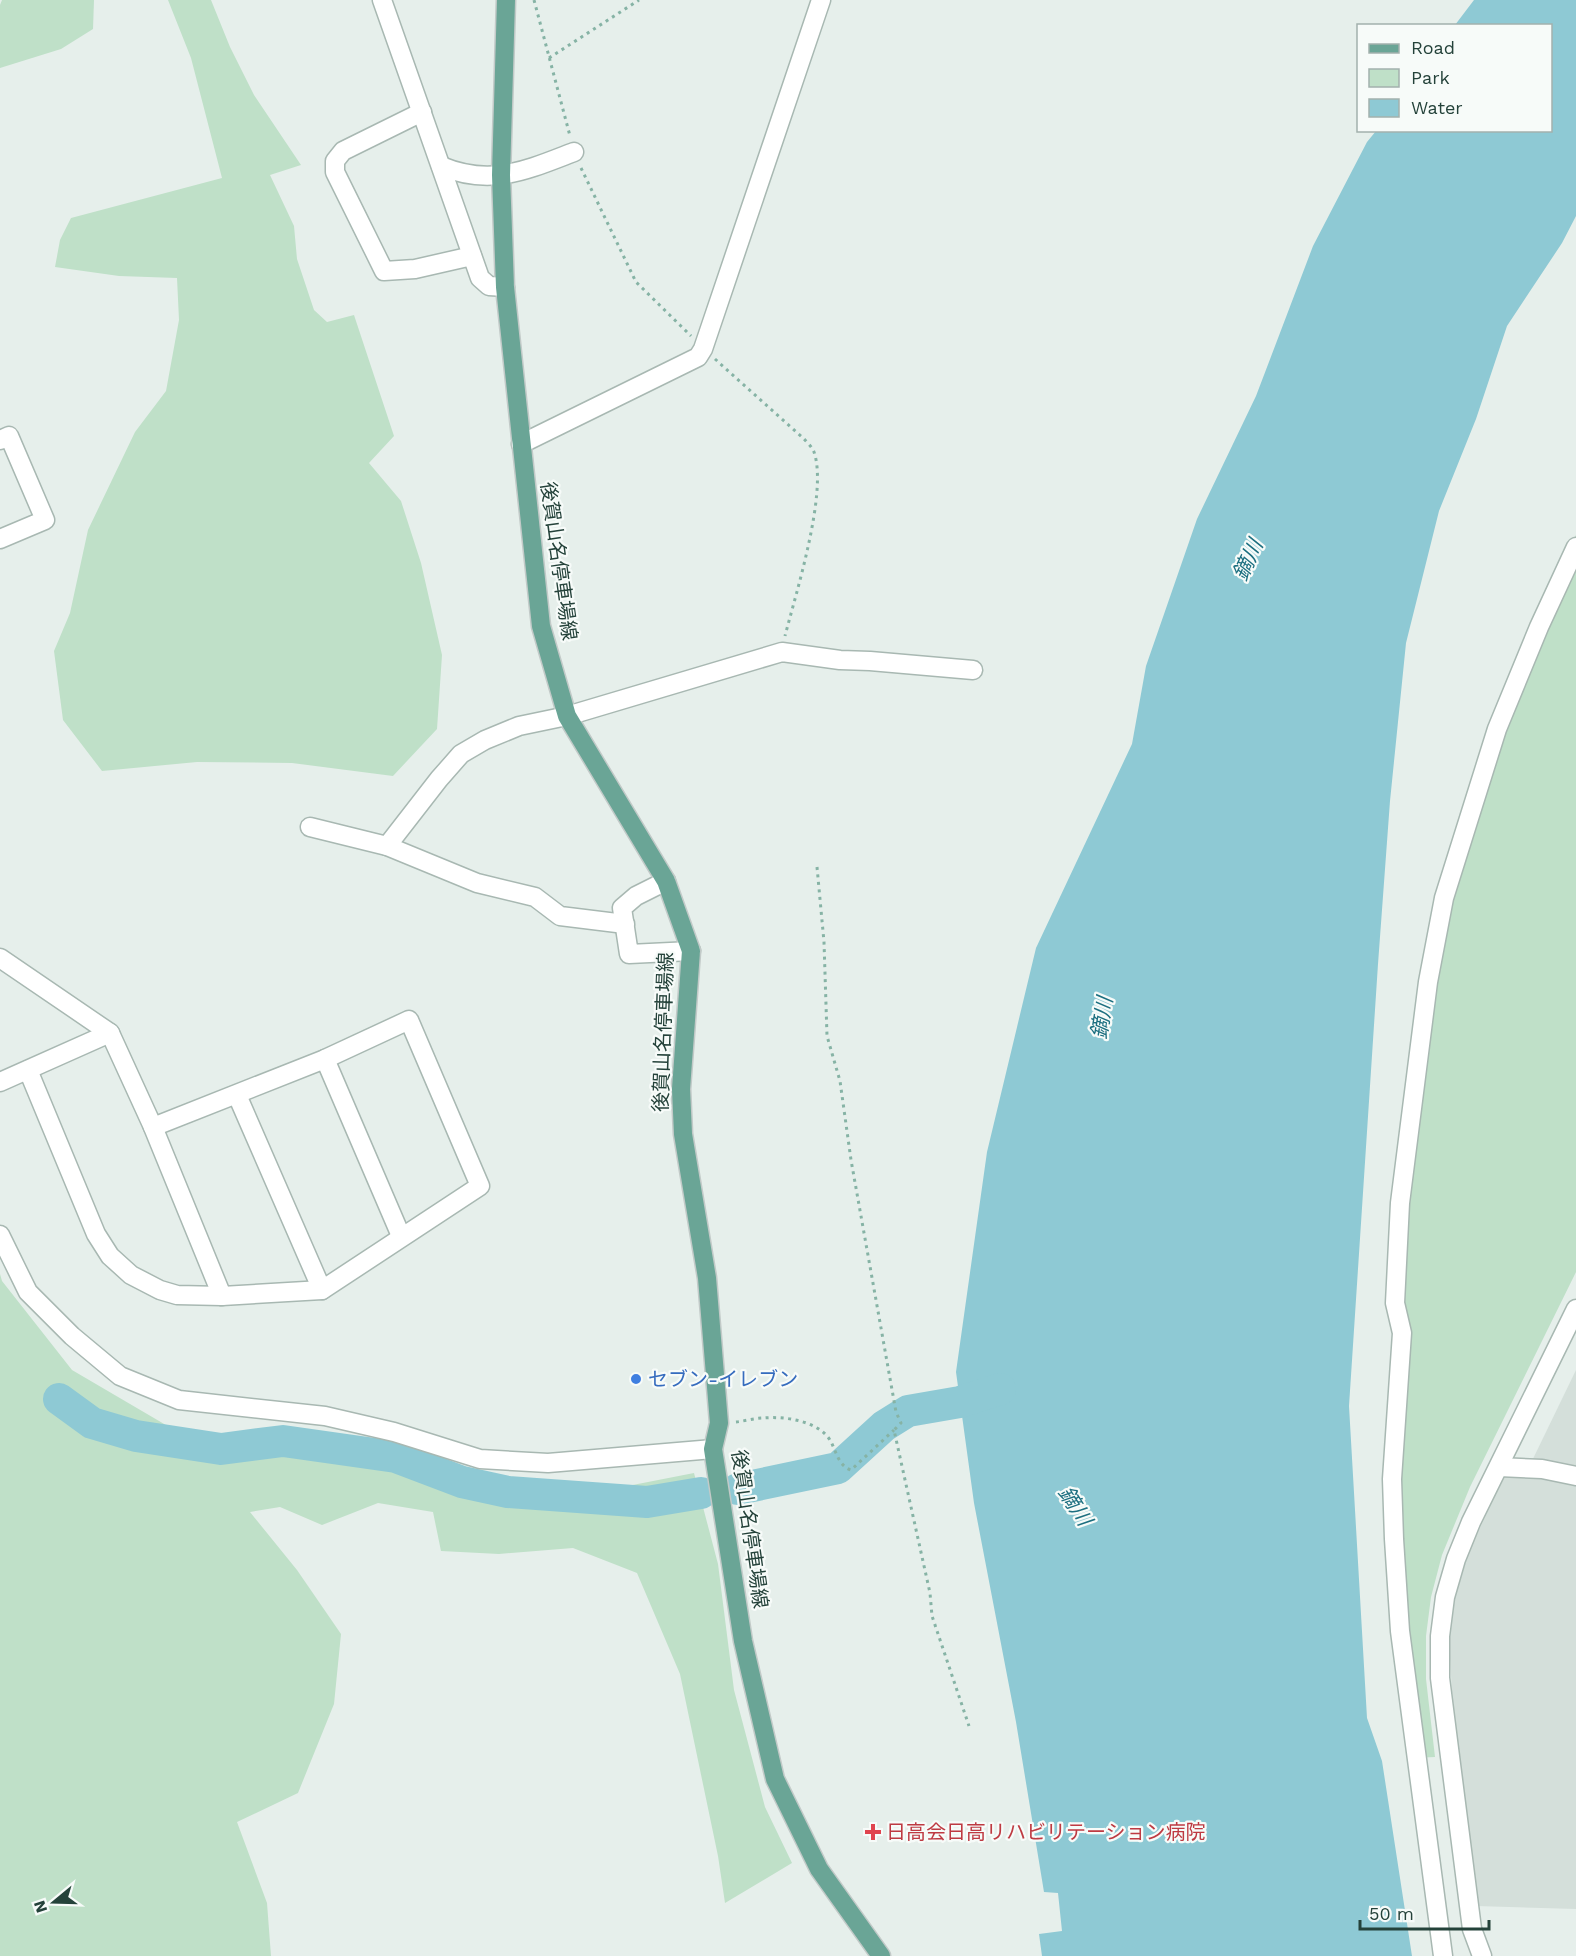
<svg xmlns="http://www.w3.org/2000/svg" width="1576" height="1956" font-family="'Work Sans','Noto Sans JP',sans-serif">
  <rect width="100%" height="100%" fill="#e6efeb"/>
  <!-- built -->
  <g fill="#d4dfda">
    <path d="M1576 1370V1471L1530 1465Z"/>
    <path d="M1506 1473 1576 1480V1909L1476 1906 1452 1692 1449 1642 1455 1597 1469 1551Z"/>
  </g>
  <!-- green -->
  <g fill="#bfe0c8">
    <path d="M2 0H94L93 29 61 49 0 68V5Z"/>
    <path d="M168 0H211L230 47 254 95 301 165 270 175 294 226 297 259 314 310 327 322 354 315 394 436 369 463 401 501 421 563 442 655 437 729 393 776 292 763 197 762 102 771 63 720 54 651 70 613 88 530 135 432 166 391 179 320 177 278 119 276 55 267 60 240 71 218 222 178 191 58Z"/>
    <path d="M1576 535V1272L1470 1487 1442 1555 1431 1597 1426 1636V1679L1435 1757 1413 1758 1397 1632 1394 1334 1420 981 1534 624Z"/>
    <path d="M0 1274 2 1281 72 1370 171 1428 256 1438 343 1464 421 1473 602 1491 694 1473 718 1564 734 1690 765 1807 792 1863 725 1903 718 1856 680 1674 637 1573 573 1548 499 1554 441 1551 433 1512 378 1503 322 1525 280 1507 250 1512 297 1570 341 1634 334 1704 298 1793 237 1822 267 1903 271 1956H0Z"/>
  </g>
  <!-- water -->
  <path fill="#8ec9d4" d="M1474 0H1576V216L1562 243 1507 326 1476 419 1439 511 1406 643 1390 801 1378 964 1349 1406 1367 1718 1382 1761 1412 1956H1042L1039 1934 1062 1931 1058 1893 1044 1892 1016 1722 974 1503 956 1372 987 1152 1036 948 1132 744 1146 666 1197 519 1256 396 1313 246 1367 142 1376 131 1550 130V26L1455 25Z"/>
  <g fill="none" stroke-linecap="round" stroke-linejoin="round">
    <!-- river -->
    <g stroke="#8ec9d4" stroke-width="32">
      <path d="M59 1399 92 1423 136 1436 221 1449 283 1441 396 1457 462 1482 508 1492 647 1502 701 1493"/>
      <path d="M738 1489 838 1468 884 1426 908 1411 960 1402 1000 1389"/>
    </g>
    <!-- minor casing -->
    <g stroke="#a8b8b2" stroke-width="21">
      <g id="minor">
        <path d="M382 0 480 278 489 286 505 287"/>
        <path d="M422 112 343 151 335 161V172L384 271 415 269 472 256"/>
        <path d="M441 166C491 187 527 170 574 152"/>
        <path d="M0 440 9 436 45 520 0 539"/>
        <path d="M521 444 698 357 703 349 821 0"/>
        <path d="M310 827 387 846 477 883 535 897 560 916 625 924"/>
        <path d="M387 846 439 779 461 754 485 740 519 726 567 716 782 652 840 660 870 661 973 670"/>
        <path d="M666 881 636 896 622 908 629 954 691 951"/>
        <path d="M0 958 110 1033 153 1127 222 1296"/>
        <path d="M325 1059 401 1236"/>
        <path d="M28 1070 96 1234 110 1256 131 1275 160 1290 177 1295 222 1296 322 1290 480 1186 409 1020 325 1059 153 1127"/>
        <path d="M0 1082 110 1033"/>
        <path d="M237 1095 322 1290"/>
        <path d="M0 1235 28 1292 72 1336 120 1376 179 1400 325 1416 394 1432 480 1459 548 1463 713 1449"/>
        <path d="M1499 1467 1542 1469 1576 1476"/>
        <path d="M1443 1956 1400 1631 1394 1539 1392 1479 1402 1333 1395 1303 1400 1203 1428 982 1444 898 1497 729 1539 627 1576 547"/>
        <path d="M1482 1956 1472 1929 1440 1678V1636L1445 1597 1456 1559 1471 1522 1576 1309"/>
      </g>
    </g>
    <!-- major casing -->
    <g stroke="#c2cac8" stroke-width="21">
      <path id="major" d="M506 0 501 175 505 287 541 626 567 716 666 881 691 951 681 1089 683 1134 707 1278 719 1423 713 1449 743 1641 775 1779 819 1869 881 1956"/>
    </g>
    <!-- path -->
    <g stroke="#86b3a5" stroke-width="3" stroke-dasharray="3 4.5" stroke-linecap="butt">
      <path d="M534 0 570 136"/>
      <path d="M549 58 639 0"/>
      <path d="M581 168 636 282 691 336"/>
      <path d="M715 359 803 438C807 442 812 447 814 452 828 492 796 593 785 636"/>
      <path d="M817 867 824 942 827 1036 840 1081 851 1160 896 1412 901 1423 894 1430 930 1593 932 1616 969 1726"/>
      <path d="M736 1422C745 1421 755 1418 764 1418 785 1416 818 1421 830 1440 836 1450 838 1466 851 1470L894 1430"/>
    </g>
    <!-- minor -->
    <use href="#minor" stroke="#fff" stroke-width="18"/>
    <!-- major -->
    <use href="#major" stroke="#6aa596" stroke-width="18"/>
  </g>
  <!-- markers -->
  <circle fill="#3f7fe0" stroke="#f7fbf9" stroke-width="2" cx="636" cy="1379" r="6"/>
  <path fill="#e0444e" stroke="#f7fbf9" stroke-width="2" d="M870 1823h6v6h6v6h-6v6h-6v-6h-6v-6h6z"/>
  <g text-anchor="middle" stroke-width="4.5" stroke-linejoin="round" paint-order="stroke">
    <!-- street labels -->
    <g font-size="20" fill="#24423a" stroke="#f7fbf9">
      <text transform="translate(559 561) rotate(82)" y="7">後賀山名停車場線</text>
      <text transform="translate(663 1032) rotate(-88)" y="7">後賀山名停車場線</text>
      <text transform="translate(750 1529) rotate(82)" y="7">後賀山名停車場線</text>
    </g>
    <!-- shop labels -->
    <g font-size="20" fill="#366cbe" stroke="#f7fbf9" text-anchor="start">
      <text x="648" y="1386">セブン-イレブン</text>
    </g>
    <!-- health labels -->
    <g font-size="20" fill="#be3a42" stroke="#f7fbf9" text-anchor="start">
      <text x="886" y="1839">日高会日高リハビリテーション病院</text>
    </g>
    <!-- water labels -->
    <g font-size="21" font-style="italic" fill="#1c6f80" stroke="#f7fbf9">
      <text transform="translate(1248 560) rotate(-65)" y="7">鏑川</text>
      <text transform="translate(1102 1018) rotate(-81)" y="7">鏑川</text>
      <text transform="translate(1075 1506) rotate(57)" y="7">鏑川</text>
    </g>
  </g>
  <!-- legend -->
  <rect x="1357" y="24" width="195" height="108" fill="#f7fbf9" stroke="#a3b1ad" stroke-width="1.5"/>
  <rect x="1369" y="44" width="30" height="9" fill="#6aa596" stroke="#a3b1ad" stroke-width="1.5"/>
  <text x="1411" y="54" font-size="18" fill="#24423a">Road</text>
  <rect x="1369" y="69" width="30" height="18" fill="#bfe0c8" stroke="#a3b1ad" stroke-width="1.5"/>
  <text x="1411" y="84" font-size="18" fill="#24423a">Park</text>
  <rect x="1369" y="99" width="30" height="18" fill="#8ec9d4" stroke="#a3b1ad" stroke-width="1.5"/>
  <text x="1411" y="114" font-size="18" fill="#24423a">Water</text>
  <!-- north arrow -->
  <g transform="translate(54 1902) rotate(251)" stroke="#f7fbf9" stroke-width="4.5" paint-order="stroke">
  <path d="M0-4.5L10 22L0 15L-10 22Z" fill="#24423a"/>
  <text y="-9" font-size="16" font-weight="bold" text-anchor="middle" fill="#24423a">N</text>
  </g>
  <!-- scale -->
  <path d="M1360 1920v9h129v-9" fill="none" stroke="#24423a" stroke-width="3"/>
  <text x="1369" y="1920" font-size="18" fill="#24423a" stroke="#f7fbf9" stroke-width="4.5" paint-order="stroke">50 m</text>
</svg>
